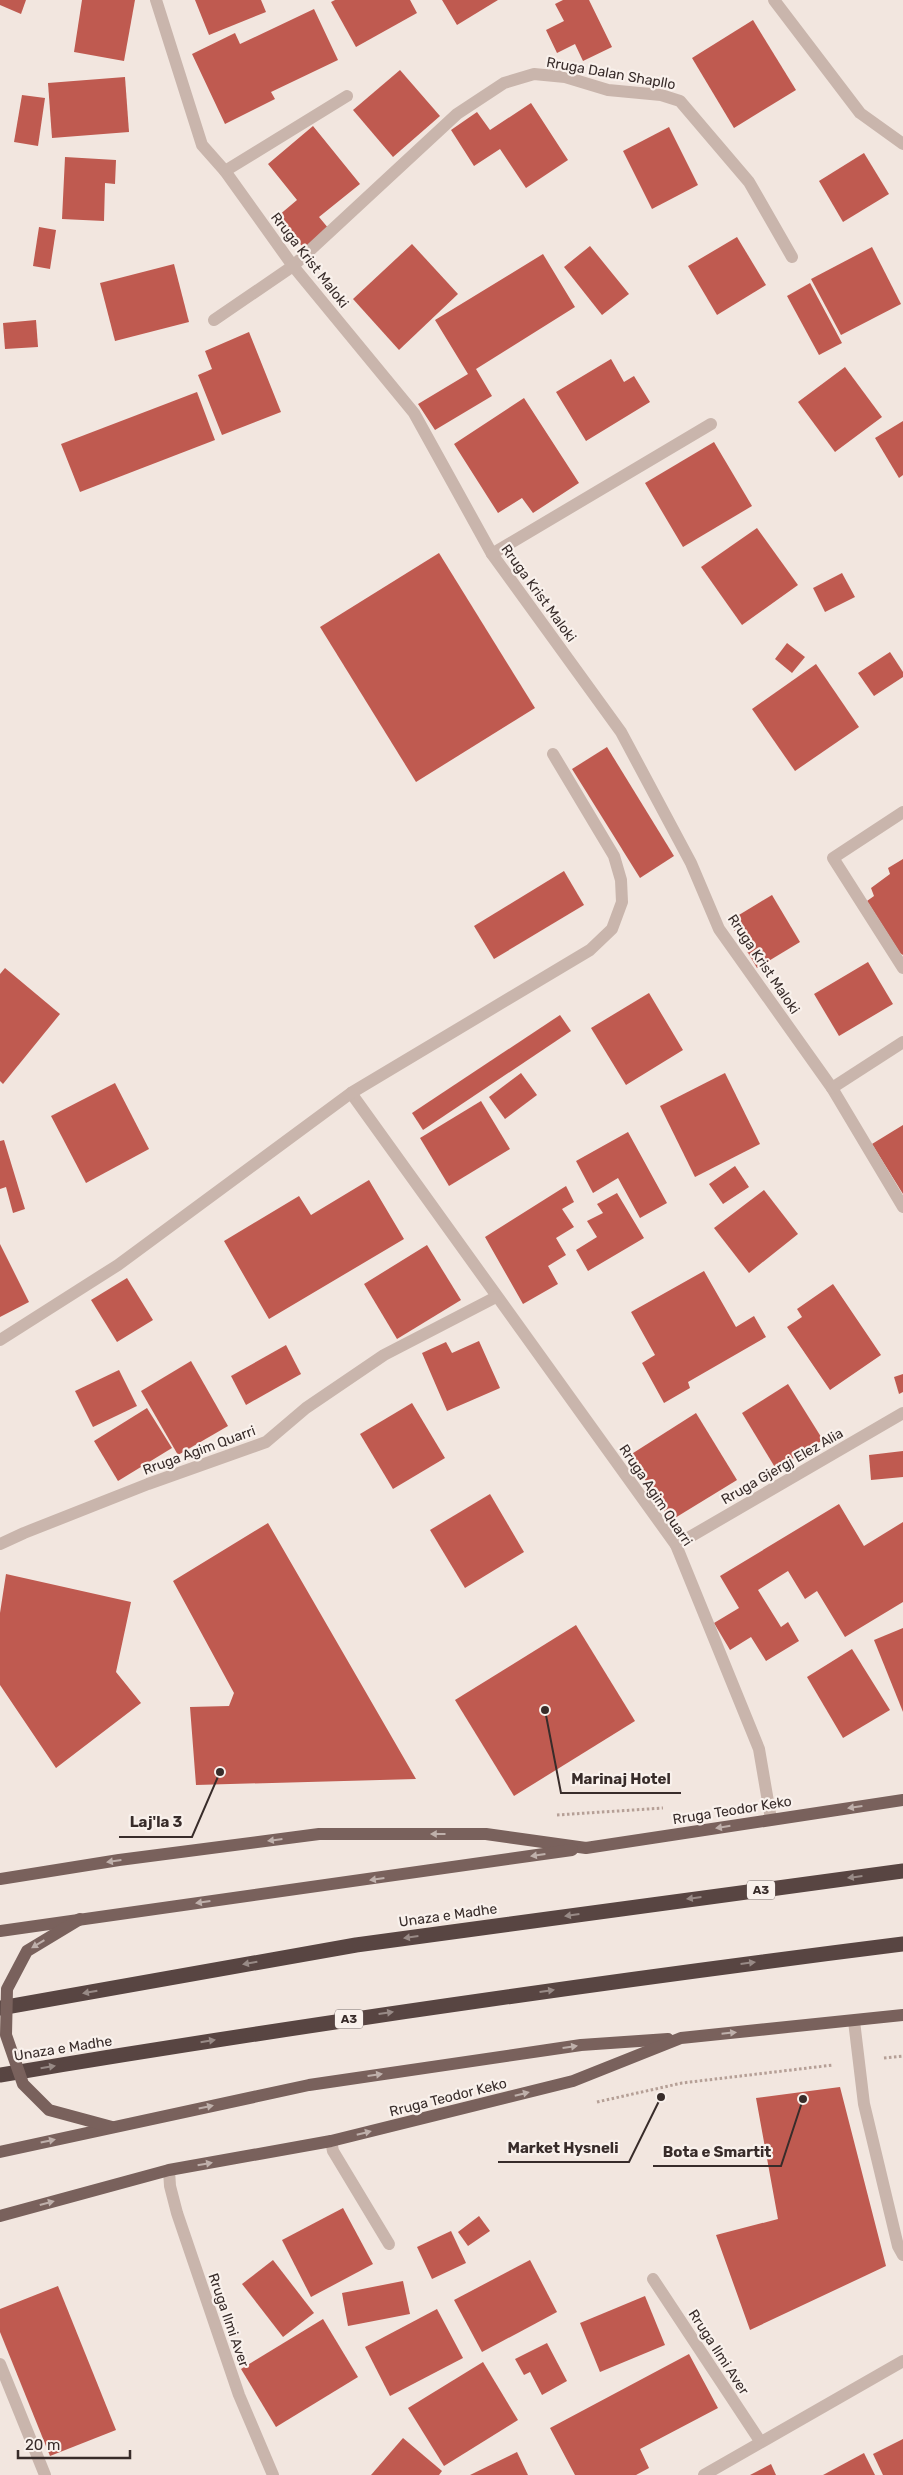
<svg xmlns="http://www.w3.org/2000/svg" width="903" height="2475" font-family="Rubik,sans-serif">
  <rect width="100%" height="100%" fill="#f2e6df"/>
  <!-- building -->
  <g fill="#bf5a50">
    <path d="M0 0H26L21 14 0 5Z"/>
    <path d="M82 0H135L124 61 74 52Z"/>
    <path d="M195 0H261L266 12 209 35Z"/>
    <path d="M335 0H410L417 13 356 47 331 2Z"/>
    <path d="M442 0H498L457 25Z"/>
    <path d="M563 0H589L612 47 583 61 575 44 557 53 546 30 564 21 555 4Z"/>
    <path d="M314 9 338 60 271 92 275 99 225 124 192 54 235 33 240 44Z"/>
    <path d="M753 20 796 90 734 128 692 58Z"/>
    <path d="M400 70 440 116 393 157 353 110Z"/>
    <path d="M125 77 129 132 52 138 48 83Z"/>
    <path d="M22 95 45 98 38 146 14 142Z"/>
    <path d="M531 103 568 160 526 188 500 149 474 166 451 130 477 112 490 130Z"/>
    <path d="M313 126 360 184 319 217 329 229 305 250 278 216 297 200 268 164Z"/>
    <path d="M669 127 698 185 652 209 623 151Z"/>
    <path d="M864 153 889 194 843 222 819 181Z"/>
    <path d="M65 157 116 160 115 184 105 183 104 221 62 219Z"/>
    <path d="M39 227 56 230 50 269 33 266Z"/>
    <path d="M737 237 766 285 717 315 688 266Z"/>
    <path d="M412 244 458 294 399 350 353 299Z"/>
    <path d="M590 246 629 294 602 315 564 267Z"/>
    <path d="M872 247 901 304 841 335 811 279Z"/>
    <path d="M543 254 575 307 476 369 492 396 435 430 418 404 468 374 435 320Z"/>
    <path d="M174 264 189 322 115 341 100 283Z"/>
    <path d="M810 283 842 343 819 355 787 296Z"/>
    <path d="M36 320 38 347 5 349 3 323Z"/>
    <path d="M249 332 281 412 222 435 198 375 212 369 205 351Z"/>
    <path d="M611 359 624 382 634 376 650 402 586 441 556 392Z"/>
    <path d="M845 367 882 417 835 452 798 402Z"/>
    <path d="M197 392 215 440 80 492 61 444Z"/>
    <path d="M524 398 579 483 533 513 522 498 498 513 454 444Z"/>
    <path d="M903 421V475L899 478 875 438Z"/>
    <path d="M714 442 752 506 683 547 645 483Z"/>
    <path d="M757 528 798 585 742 625 701 567Z"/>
    <path d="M439 553 535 708 416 782 320 627Z"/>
    <path d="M842 573 855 597 825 612 813 588Z"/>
    <path d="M787 643 805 657 792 673 775 659Z"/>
    <path d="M890 652 903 672V677L874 696 858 673Z"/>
    <path d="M816 664 859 727 795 771 752 709Z"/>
    <path d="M607 747 674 856 640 878 572 769Z"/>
    <path d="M903 859V955L900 953 867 901 874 896 871 888 890 874 888 868Z"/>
    <path d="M564 871 584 905 494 959 474 926Z"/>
    <path d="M772 895 800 942 757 968 729 921Z"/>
    <path d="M868 962 893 1004 839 1036 814 994Z"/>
    <path d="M5 968 60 1014 3 1084 0 1081V974Z"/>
    <path d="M649 993 683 1050 626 1085 591 1028Z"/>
    <path d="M560 1015 571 1031 423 1130 412 1113Z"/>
    <path d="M521 1073 537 1095 505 1119 489 1097Z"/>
    <path d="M725 1073 760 1144 695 1177 660 1106Z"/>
    <path d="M115 1083 149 1149 86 1183 51 1116Z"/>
    <path d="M481 1101 510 1149 449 1186 420 1138Z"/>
    <path d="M903 1125V1194L872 1144Z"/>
    <path d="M628 1132 667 1203 640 1218 618 1178 593 1193 576 1161Z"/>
    <path d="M4 1140 25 1209 13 1213 6 1187 0 1189V1141Z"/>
    <path d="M735 1166 749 1187 723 1204 709 1184Z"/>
    <path d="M369 1180 404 1239 269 1319 224 1241 299 1196 311 1215Z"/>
    <path d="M566 1186 574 1202 562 1209 574 1227 556 1238 566 1255 548 1266 558 1284 523 1304 485 1237Z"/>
    <path d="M764 1190 798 1234 749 1273 714 1228Z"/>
    <path d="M617 1193 644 1238 588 1271 576 1250 597 1237 587 1221 603 1213 597 1204Z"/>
    <path d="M0 1244 29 1302 0 1317Z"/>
    <path d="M427 1245 461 1300 397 1339 364 1284Z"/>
    <path d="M704 1271 736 1327 754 1316 766 1337 688 1382 690 1388 664 1403 642 1363 655 1355 631 1312Z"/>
    <path d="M127 1278 153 1320 117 1342 91 1300Z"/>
    <path d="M833 1284 881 1355 830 1390 787 1327 802 1317 797 1309Z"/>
    <path d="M479 1341 500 1388 447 1411 422 1353 446 1342 452 1353Z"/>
    <path d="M286 1345 301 1374 246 1405 231 1376Z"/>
    <path d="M191 1361 228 1426 178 1455 141 1391Z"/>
    <path d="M119 1370 137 1406 93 1427 75 1391Z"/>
    <path d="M903 1374V1392L899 1394 894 1377Z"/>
    <path d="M788 1384 823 1440 776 1469 742 1413Z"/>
    <path d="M412 1403 445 1458 393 1489 360 1434Z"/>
    <path d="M147 1408 172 1448 118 1481 94 1441Z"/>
    <path d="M696 1413 737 1480 670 1521 630 1455Z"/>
    <path d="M903 1451V1477L871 1480 869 1455Z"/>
    <path d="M490 1494 524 1552 465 1588 430 1530Z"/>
    <path d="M839 1504 864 1546 903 1522V1602L845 1637 817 1591 805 1599 788 1571 758 1590 781 1627 788 1622 799 1641 766 1661 751 1637 730 1650 714 1623 739 1608 720 1576Z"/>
    <path d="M268 1523 416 1779 196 1785 190 1707 229 1706 234 1693 173 1581Z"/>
    <path d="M6 1574 131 1602 116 1672 141 1703 56 1768 0 1685V1613Z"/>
    <path d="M576 1625 635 1721 514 1796 455 1700Z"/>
    <path d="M903 1628V1712L874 1640Z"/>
    <path d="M852 1649 890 1710 843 1738 807 1677Z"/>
    <path d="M840 2087 886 2266 750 2330 716 2235 778 2219 756 2098Z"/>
    <path d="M343 2208 373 2264 311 2297 282 2240Z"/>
    <path d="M479 2216 490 2231 468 2246 458 2232Z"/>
    <path d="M451 2231 466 2263 432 2279 417 2247Z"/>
    <path d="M273 2260 314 2313 283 2337 242 2284Z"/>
    <path d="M530 2260 557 2312 482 2352 454 2300Z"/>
    <path d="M403 2281 410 2314 348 2326 342 2293Z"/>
    <path d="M58 2286 116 2430 50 2456 0 2332V2309Z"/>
    <path d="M645 2296 665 2345 600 2372 580 2323Z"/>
    <path d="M437 2309 463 2358 390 2396 365 2347Z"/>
    <path d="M323 2319 358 2377 276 2427 241 2369Z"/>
    <path d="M547 2343 567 2381 542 2395 530 2372 524 2375 515 2359Z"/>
    <path d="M689 2354 718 2408 640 2449 649 2468 636 2475H575L550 2428Z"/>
    <path d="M483 2362 518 2420 444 2466 408 2408Z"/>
    <path d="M403 2438 442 2471 439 2475H371Z"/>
    <path d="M903 2439V2475H883L873 2454Z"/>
    <path d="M517 2452 528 2475H470Z"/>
    <path d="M864 2453 875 2475H823Z"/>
    <path d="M771 2464 776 2475H750Z"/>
  </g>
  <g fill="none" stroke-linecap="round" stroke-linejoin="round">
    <!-- path -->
    <g stroke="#b59f96" stroke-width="3" stroke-dasharray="2.5 2.5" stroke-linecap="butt">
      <path d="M557 1815 663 1808"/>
      <path d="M884 2058 903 2056"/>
      <path d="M597 2102 682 2083 833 2065"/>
    </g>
    <!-- minor -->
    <g stroke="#c9b5ac" stroke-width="12">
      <path d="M156 0 202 145 225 171 293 266 414 413 492 554 621 732 691 863 719 929 832 1088 903 1207"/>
      <path d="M774 0 860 113 903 144"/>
      <path d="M225 171 347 96"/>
      <path d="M214 320 293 266 457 114 504 83 534 74 565 77 608 90 661 95 680 101 749 182 792 257"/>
      <path d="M492 554 711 424"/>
      <path d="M903 812 833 858 903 968"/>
      <path d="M832 1088 903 1042"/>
      <path d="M351 1093 676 1545 759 1749 771 1819"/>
      <path d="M0 1340 118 1265 351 1093 590 950 612 929 622 902 621 880 614 856 553 754"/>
      <path d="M0 1544 24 1533 148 1484 266 1442 306 1408 384 1355 496 1297"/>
      <path d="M676 1545 903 1413"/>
      <path d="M854 2021 864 2104 898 2246 903 2255"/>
      <path d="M331 2141 333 2151 389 2244"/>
      <path d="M169 2170 170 2186 177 2213 239 2395 273 2475"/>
      <path d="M653 2279 760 2441"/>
      <path d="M0 2364 45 2475"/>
      <path d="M704 2475 903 2361"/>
    </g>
    <!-- major -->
    <g stroke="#79615c" stroke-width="12">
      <path d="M0 1879 119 1860 319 1834H486L586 1848 903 1800"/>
      <path d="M0 1931 572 1850"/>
      <path d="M0 2152 309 2085 581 2045 668 2039"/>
      <path d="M0 2216 169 2170 331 2141 573 2081 681 2038 903 2015"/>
    </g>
    <!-- highway -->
    <g stroke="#584542" stroke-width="15">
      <path d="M0 2008 356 1945 903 1871"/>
      <path d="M0 2075C300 2025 601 1982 903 1944"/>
    </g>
    <!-- major-bridge -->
    <path stroke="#79615c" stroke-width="12" d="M80 1919 27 1951 7 1989 6 2035 23 2084 49 2110 112 2127"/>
  </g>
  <!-- one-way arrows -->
  <defs><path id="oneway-solid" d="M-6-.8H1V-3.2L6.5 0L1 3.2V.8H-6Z" transform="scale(1.25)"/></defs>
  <g fill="#bfb0ab">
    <use href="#oneway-solid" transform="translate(855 1807) rotate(172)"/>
    <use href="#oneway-solid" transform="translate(723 1827) rotate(171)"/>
    <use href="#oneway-solid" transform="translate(438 1834) rotate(180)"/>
    <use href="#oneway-solid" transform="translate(275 1840) rotate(173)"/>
    <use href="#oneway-solid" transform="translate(538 1855) rotate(172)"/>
    <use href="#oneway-solid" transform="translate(114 1861) rotate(172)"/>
    <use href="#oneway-solid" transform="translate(377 1879) rotate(172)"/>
    <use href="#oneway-solid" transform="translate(203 1902) rotate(172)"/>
    <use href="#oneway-solid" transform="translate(38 1944) rotate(149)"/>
    <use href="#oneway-solid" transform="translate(729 2033) rotate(-6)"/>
    <use href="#oneway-solid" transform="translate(570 2047) rotate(-8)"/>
    <use href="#oneway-solid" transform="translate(375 2075) rotate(-8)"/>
    <use href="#oneway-solid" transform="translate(522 2094) rotate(-14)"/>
    <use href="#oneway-solid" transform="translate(206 2107) rotate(-12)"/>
    <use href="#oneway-solid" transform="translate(364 2133) rotate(-14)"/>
    <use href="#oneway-solid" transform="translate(48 2141) rotate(-12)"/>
    <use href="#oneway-solid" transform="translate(205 2164) rotate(-10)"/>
    <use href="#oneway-solid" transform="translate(47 2203) rotate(-15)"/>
  </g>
  <g fill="#988a86">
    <use href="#oneway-solid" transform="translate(855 1877) rotate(173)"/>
    <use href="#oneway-solid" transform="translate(694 1898) rotate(173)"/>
    <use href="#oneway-solid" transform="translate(572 1915) rotate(172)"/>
    <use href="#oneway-solid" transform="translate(411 1937) rotate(172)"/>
    <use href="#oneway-solid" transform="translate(250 1963) rotate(170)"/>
    <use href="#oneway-solid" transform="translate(748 1963) rotate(-7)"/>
    <use href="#oneway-solid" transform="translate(547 1991) rotate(-8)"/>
    <use href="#oneway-solid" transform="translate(90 1992) rotate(170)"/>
    <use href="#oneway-solid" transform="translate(386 2013) rotate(-8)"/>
    <use href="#oneway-solid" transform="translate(208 2041) rotate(-9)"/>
    <use href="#oneway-solid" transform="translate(48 2067) rotate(-9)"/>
  </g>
  <g text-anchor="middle" stroke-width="4.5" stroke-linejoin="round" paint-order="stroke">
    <!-- shield labels -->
    <g fill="#f9f1ec" stroke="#726764" stroke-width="1">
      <rect x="747" y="1880.5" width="28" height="19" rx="4"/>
      <rect x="335" y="2009.5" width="28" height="19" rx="4"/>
    </g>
    <g font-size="12" font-weight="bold" fill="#382c2a">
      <text x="761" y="1894">A3</text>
      <text x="349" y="2023">A3</text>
    </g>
    <!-- street labels -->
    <g font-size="14" fill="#382c2a" stroke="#f9f1ec">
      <text transform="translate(611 73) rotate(10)" y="5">Rruga Dalan Shapllo</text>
      <text transform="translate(310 260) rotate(52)" y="5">Rruga Krist Maloki</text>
      <text transform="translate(539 593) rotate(54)" y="5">Rruga Krist Maloki</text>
      <text transform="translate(764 964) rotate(56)" y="5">Rruga Krist Maloki</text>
      <text transform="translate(199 1450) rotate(-20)" y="5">Rruga Agim Quarri</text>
      <text transform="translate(782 1466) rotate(-30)" y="5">Rruga Gjergj Elez Alia</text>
      <text transform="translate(656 1495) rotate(56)" y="5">Rruga Agim Quarri</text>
      <text transform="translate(732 1810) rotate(-9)" y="5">Rruga Teodor Keko</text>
      <text transform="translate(448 1915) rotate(-8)" y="5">Unaza e Madhe</text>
      <text transform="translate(63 2048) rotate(-9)" y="5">Unaza e Madhe</text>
      <text transform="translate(448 2097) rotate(-14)" y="5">Rruga Teodor Keko</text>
      <text transform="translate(229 2320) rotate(71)" y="5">Rruga Ilmi Aver</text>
      <text transform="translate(719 2352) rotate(57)" y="5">Rruga Ilmi Aver</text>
    </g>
  </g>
  <!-- callouts -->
  <path fill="none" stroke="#382c2a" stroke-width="2" d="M545 1710L561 1793H681M220 1772L192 1837H119M661 2097L629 2162H498M803 2099L781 2166H653"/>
  <g fill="#382c2a" stroke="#f9f1ec" stroke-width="2">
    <circle cx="545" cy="1710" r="5"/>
    <circle cx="220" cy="1772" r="5"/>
    <circle cx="661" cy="2097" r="5"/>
    <circle cx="803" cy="2099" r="5"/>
  </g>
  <g font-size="15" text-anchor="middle" font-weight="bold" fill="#382c2a" stroke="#f9f1ec" stroke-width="4.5" stroke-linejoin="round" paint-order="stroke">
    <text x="621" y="1784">Marinaj Hotel</text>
    <text x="156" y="1827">Laj'la 3</text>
    <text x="563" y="2153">Market Hysneli</text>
    <text x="717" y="2157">Bota e Smartit</text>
  </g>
  <!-- scale -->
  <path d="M18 2450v8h112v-8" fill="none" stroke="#382c2a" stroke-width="2.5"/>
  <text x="25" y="2450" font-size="15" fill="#382c2a" stroke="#f9f1ec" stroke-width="4" paint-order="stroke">20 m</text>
</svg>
